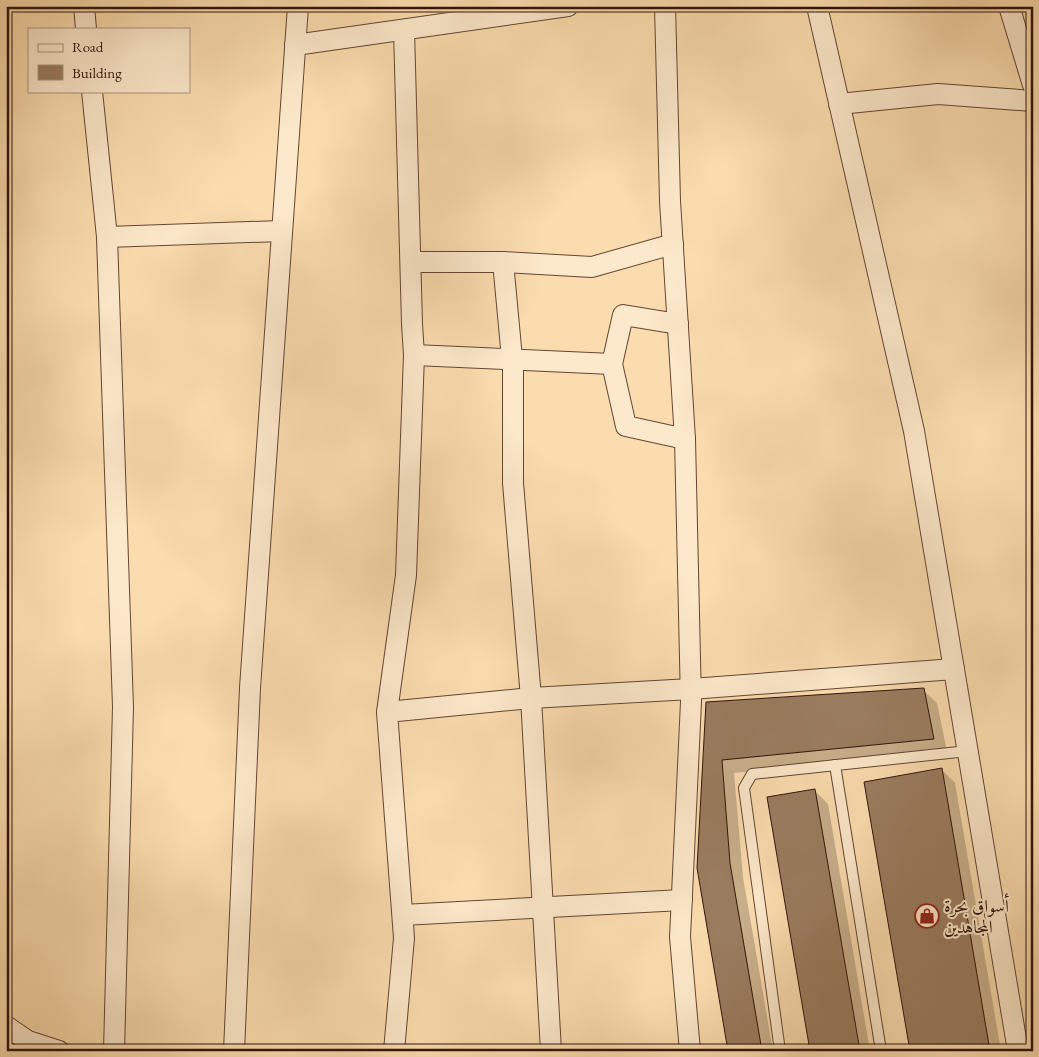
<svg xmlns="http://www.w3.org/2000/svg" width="1039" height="1057" font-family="'EB Garamond',Amiri,serif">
  <rect width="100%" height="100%" fill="#fbdcae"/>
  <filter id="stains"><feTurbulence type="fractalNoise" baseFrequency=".004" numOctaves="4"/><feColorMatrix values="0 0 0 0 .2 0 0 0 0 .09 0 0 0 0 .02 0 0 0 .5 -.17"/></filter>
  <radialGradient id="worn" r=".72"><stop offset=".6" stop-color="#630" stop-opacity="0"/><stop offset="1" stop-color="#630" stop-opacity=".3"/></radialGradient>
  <!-- shadow -->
  <g fill="#0003">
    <path d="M923 690 937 703 947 752 734 773 743 877 773 1051H730L707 703Z"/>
    <path d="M942 770 955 783 1001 1051H911Z"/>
    <path d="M815 791 828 804 870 1051H812Z"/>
  </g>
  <!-- building -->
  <g fill="#9a7c5f" stroke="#31140a">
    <path d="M924 688 934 739 722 760 730 863 762 1051H728L697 868 706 702Z"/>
    <path d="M942 768 990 1051H910L864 782Z"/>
    <path d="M815 789 860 1051H810L767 797Z"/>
  </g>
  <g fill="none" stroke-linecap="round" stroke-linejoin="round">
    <!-- service casing -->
    <g stroke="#644633" stroke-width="12">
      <g id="service">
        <path d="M835 765 881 1051"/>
        <path d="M780 1051 744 788 752 774 968 751"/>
      </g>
    </g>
    <!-- minor casing -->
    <g stroke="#644633" stroke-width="22">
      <g id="minor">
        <path d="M84 6 86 29"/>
        <path d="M665 6 670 201 685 439 691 702 680 937 690 1051"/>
        <path d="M817 6 914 431 1018 1051"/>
        <path d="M1009 6 1033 85"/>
        <path d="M295 45 568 6"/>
        <path d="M92 91 107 237 123 707 114 1051"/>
        <path d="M839 104 938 94 1033 101"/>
        <path d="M107 237 281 231"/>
        <path d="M411 262H503L592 267 673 244"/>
        <path d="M503 262 513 369V483L531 698 551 1051"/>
        <path d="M678 324 623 315 612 364 626 426 685 439"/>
        <path d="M414 355 612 364"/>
        <path d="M387 712 531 698 691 689 954 669"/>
        <path d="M403 915 682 900"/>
        <path d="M6 1026 28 1041 59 1051"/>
        <path d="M234 1051 250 688 298 6"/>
        <path d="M394 1051 404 938 387 712 406 575 414 355 412 324 404 30"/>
      </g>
    </g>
    <!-- service -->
    <use href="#service" stroke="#fce8ca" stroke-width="10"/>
    <!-- minor -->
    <use href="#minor" stroke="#fce8ca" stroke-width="20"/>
  </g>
  <!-- icons -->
  <defs>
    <g id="shop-ring" transform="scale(1.25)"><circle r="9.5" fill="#fce8ca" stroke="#8f2418" stroke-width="1.5"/><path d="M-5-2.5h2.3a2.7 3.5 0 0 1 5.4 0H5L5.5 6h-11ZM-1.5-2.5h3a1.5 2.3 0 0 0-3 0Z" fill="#8f2418"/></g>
  </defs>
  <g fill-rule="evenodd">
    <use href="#shop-ring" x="927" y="916"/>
  </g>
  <g text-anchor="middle" stroke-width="4" stroke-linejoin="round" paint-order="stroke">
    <!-- poi labels -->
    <g font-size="18" fill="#31140a" stroke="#fce8ca" text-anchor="start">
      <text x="944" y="912">أسواق بحرة<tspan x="944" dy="21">المجاهدين</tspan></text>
    </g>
  </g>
  <!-- margin -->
  <rect width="1039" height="1057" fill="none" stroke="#fbdcae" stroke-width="25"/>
  <rect x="8" y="8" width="1024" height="1042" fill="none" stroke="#31140a" stroke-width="2.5"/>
  <rect x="12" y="12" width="1014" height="1032" fill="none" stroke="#31140a"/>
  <!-- legend -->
  <rect x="28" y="28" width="162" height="65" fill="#fce8ca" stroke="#ab937d"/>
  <rect x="38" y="44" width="25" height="8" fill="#fce8ca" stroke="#ab937d"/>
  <text x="72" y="52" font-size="15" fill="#31140a">Road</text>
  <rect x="38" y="65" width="25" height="15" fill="#9a7c5f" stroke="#ab937d"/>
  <text x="72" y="78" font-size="15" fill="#31140a">Building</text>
  <rect width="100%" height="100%" filter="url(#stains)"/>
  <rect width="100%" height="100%" fill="url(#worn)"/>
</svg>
